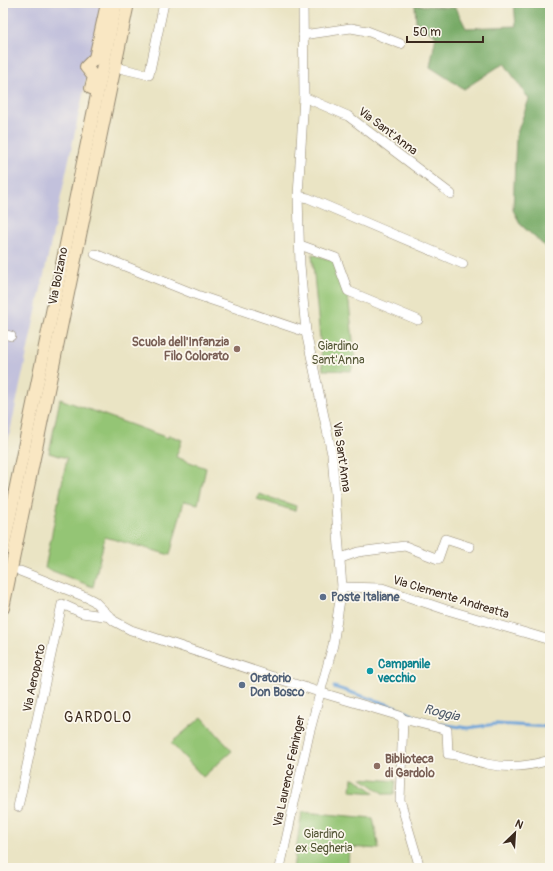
<svg xmlns="http://www.w3.org/2000/svg" width="553" height="871" font-family="Pangolin,sans-serif">
  <rect width="100%" height="100%" fill="#fbf7ec"/>
  <filter id="ink" filterUnits="userSpaceOnUse"><feTurbulence type="fractalNoise" baseFrequency=".025" numOctaves="2"/><feDisplacementMap in="SourceGraphic" scale="8" xChannelSelector="R" yChannelSelector="G"/><feConvolveMatrix kernelMatrix="1 2 1 2 8 2 1 2 1" color-interpolation-filters="sRGB"/></filter>
  <filter id="wash" filterUnits="userSpaceOnUse"><feTurbulence type="fractalNoise" baseFrequency=".012" numOctaves="4" result="noise"/><feDisplacementMap in="SourceGraphic" scale="16" xChannelSelector="R" yChannelSelector="G"/><feGaussianBlur stdDeviation="0.9" result="paint"/><feColorMatrix in="noise" values="0 0 0 0 0 0 0 0 0 0 0 0 0 0 0 0 0 1.4 0 .05"/><feComposite in="paint" operator="in"/></filter>
  <g filter="url(#wash)">
    <rect width="100%" height="100%" fill="#eae4c4"/>
    <!-- industrial -->
    <path fill="#c2c1dc" d="M3 3H103L92 56 83 61 81 70 87 76 3 464Z"/>
    <!-- green -->
    <g fill="#94c575" stroke="#68784a">
      <path d="M312 254 334 261 349 303 355 359 351 371 323 370Z"/>
      <path d="M60 399 168 438 169 435 182 440 176 457 206 468 198 504 184 501 170 555 105 537 93 587 45 568 67 458 49 453Z"/>
      <path d="M259 494 296 506 295 511 257 499Z"/>
      <path d="M202 717 232 751 203 777 171 743Z"/>
      <path d="M352 778 356 779 375 793 351 791Z"/>
      <path d="M361 778 396 781 394 794H384Z"/>
      <path d="M302 812 373 818 379 849 349 847 348 868H293Z"/>
    </g>
    <!-- forest -->
    <path fill="#7a6" stroke="#596a42" d="M514 3H550V251L521 225 513 210 516 136 529 99 504 63 464 89 430 67 436 36 416 23 415 5 456 8 466 28 516 26Z"/>
    <g fill="none" stroke-linecap="round" stroke-linejoin="round">
      <!-- stream -->
      <g stroke="#6ba3da" stroke-width="3">
        <path d="M334 687 396 707 423 720"/>
        <path d="M440 724 468 728 496 724 550 727"/>
      </g>
    </g>
  </g>
  <g filter="url(#ink)">
    <g fill="none" stroke-linecap="round" stroke-linejoin="round">
      <!-- minor casing -->
      <g stroke="#928771" stroke-width="10">
        <g id="minor">
          <path d="M303 35 351 28 367 31 401 44"/>
          <path d="M115 67 149 75 164 3"/>
          <path d="M304 97 348 116 451 194"/>
          <path d="M298 196 308 198 463 264"/>
          <path d="M300 245 336 258 348 291 418 320"/>
          <path d="M95 254 197 295 306 332"/>
          <path d="M3 334 11 336"/>
          <path d="M341 558 358 552 405 546 438 559 445 539 470 547"/>
          <path d="M20 571 86 597 94 601 114 621 131 630 319 692 400 716 403 719 400 800 420 868"/>
          <path d="M342 587 382 588 444 609 550 640"/>
          <path d="M403 719 447 730 448 754C462 755 474 761 487 764 508 769 530 766 550 760"/>
          <path d="M18 807 62 604 82 613 111 617"/>
          <path d="M280 868 309 734 333 645 342 587 332 454 306 332 300 265 298 196 304 97 303 3"/>
        </g>
      </g>
      <!-- secondary casing -->
      <g stroke="#928771" stroke-width="14">
        <g id="secondary">
          <path d="M91 88 94 77 86 67 95 58 106 8"/>
          <path d="M3 549 116 3"/>
          <path d="M3 608 128 3"/>
        </g>
      </g>
      <!-- minor -->
      <use href="#minor" stroke="#fff" stroke-width="9"/>
      <!-- secondary -->
      <use href="#secondary" stroke="#f9e7c3" stroke-width="12"/>
    </g>
  </g>
  <!-- markers -->
  <g fill="#8d6e63" stroke="#fbf7ec" stroke-width="1.5">
    <circle cx="237" cy="349" r="4"/>
    <circle cx="377" cy="766" r="4"/>
  </g>
  <g fill="#5c6f8a" stroke="#fbf7ec" stroke-width="1.5">
    <circle cx="323" cy="597" r="4"/>
    <circle cx="242" cy="685" r="4"/>
  </g>
  <circle fill="#0f9aa8" stroke="#fbf7ec" stroke-width="1.5" cx="370" cy="671" r="4"/>
  <g text-anchor="middle" stroke-width="3.5" stroke-linejoin="round" paint-order="stroke">
    <!-- street labels -->
    <g font-size="12" fill="#3b2a1e" stroke="#fbf7ec">
      <text transform="translate(388 131) rotate(37)" y="4">Via Sant'Anna</text>
      <text transform="translate(58 276) rotate(-79)" y="4">Via Bolzano</text>
      <text transform="translate(342 457) rotate(82)" y="4">Via Sant'Anna</text>
      <text transform="translate(451 597) rotate(17)" y="4">Via Clemente Andreatta</text>
      <text transform="translate(34 678) rotate(-78)" y="4">Via Aeroporto</text>
      <text transform="translate(289 771) rotate(-78)" y="4">Via Laurence Feininger</text>
    </g>
    <!-- education labels -->
    <g font-size="12" font-weight="bold" fill="#785e54" stroke="#fbf7ec" text-anchor="end">
      <text x="229" y="346">Scuola dell'Infanzia<tspan x="229" dy="14">Filo Colorato</tspan></text>
      <text x="385" y="763" text-anchor="start">Biblioteca<tspan x="385" dy="14">di Gardolo</tspan></text>
    </g>
    <!-- park labels -->
    <g font-size="12" fill="#565838" stroke="#fbf7ec">
      <text x="338" y="350">Giardino<tspan x="338" dy="14">Sant'Anna</tspan></text>
      <text x="324" y="838">Giardino<tspan x="324" dy="14">ex Segheria</tspan></text>
    </g>
    <!-- service labels -->
    <g font-size="12" font-weight="bold" fill="#4e5e75" stroke="#fbf7ec" text-anchor="start">
      <text x="331" y="601">Poste Italiane</text>
      <text x="250" y="682">Oratorio<tspan x="250" dy="14">Don Bosco</tspan></text>
    </g>
    <!-- culture labels -->
    <g font-size="12" font-weight="bold" fill="#0d838f" stroke="#fbf7ec" text-anchor="start">
      <text x="378" y="668">Campanile<tspan x="378" dy="14">vecchio</tspan></text>
    </g>
    <!-- water labels -->
    <g font-size="13" font-style="italic" fill="#4e5a69" stroke="#fbf7ec">
      <text transform="translate(442 712) rotate(13)" y="5">Roggia</text>
    </g>
    <!-- quarter labels -->
    <g font-size="14" letter-spacing="1" fill="#3b2a1e" stroke="#fbf7ec">
      <text x="98" y="722">GARDOLO</text>
    </g>
  </g>
  <!-- margin -->
  <rect width="553" height="871" fill="none" stroke="#fbf7ec" stroke-width="16"/>
  <!-- north arrow -->
  <g transform="translate(515 833) rotate(25)" stroke="#fbf7ec" stroke-width="3" paint-order="stroke">
  <path d="M0-3L7 15L0 10L-7 15Z" fill="#3b2a1e"/>
  <text y="-6" font-size="11" font-weight="bold" text-anchor="middle" fill="#3b2a1e">N</text>
  </g>
  <!-- scale -->
  <path d="M407 36v6h76v-6" fill="none" stroke="#3b2a1e" stroke-width="2"/>
  <text x="413" y="36" font-size="12" fill="#3b2a1e" stroke="#fbf7ec" stroke-width="3" paint-order="stroke">50 m</text>
</svg>
